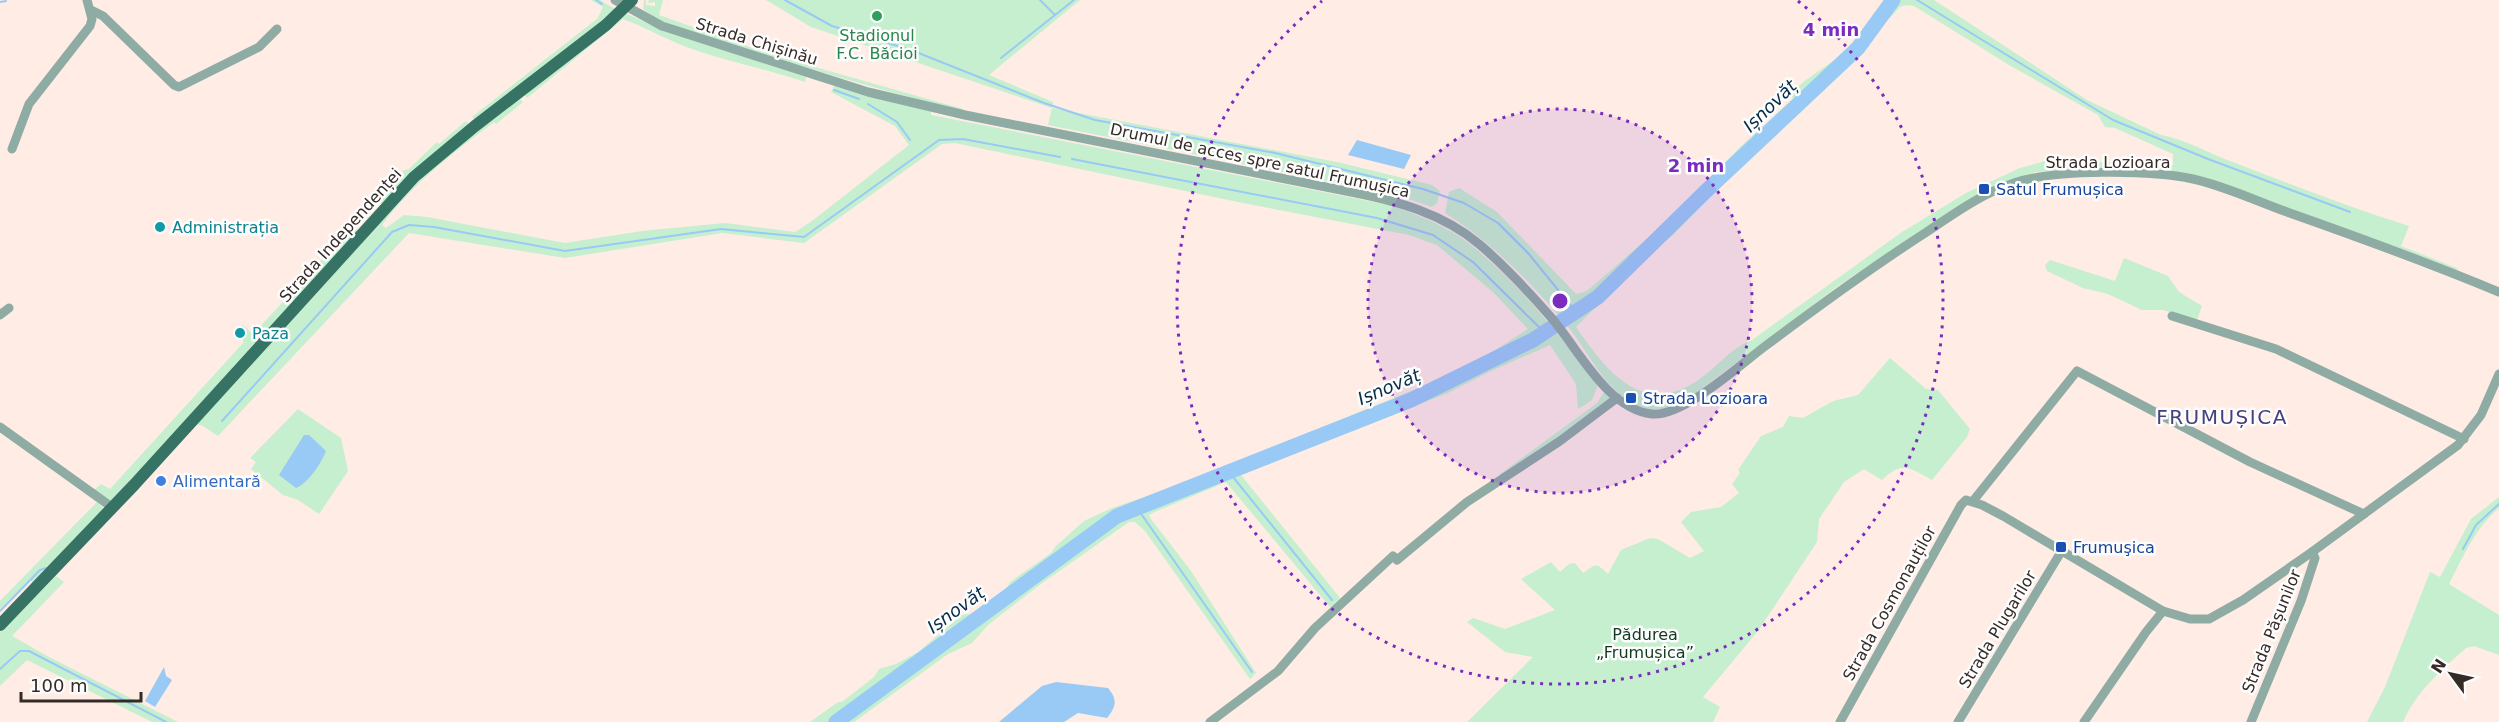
<svg xmlns="http://www.w3.org/2000/svg" width="2499" height="722" font-family="'DejaVu Sans',sans-serif">
  <rect width="100%" height="100%" fill="#feece5"/>
  <!-- green -->
  <g fill="#c5efce" fill-rule="evenodd">
    <path d="M591 0H600L615 9 599 25 476 121 472 117 598 18 603 7Z"/>
    <path d="M644 0H646V5L655 6V2L648 3 649 0H663L659 15 769 54 963 109 962 110C896 95 832 75 767 56 736 47 665 29 643 9Z"/>
    <path d="M766 0H1080L989 75 1053 102 1052 108 1337 162 1432 185 1440 191 1437 203 1432 207 1397 195 1048 125 1052 108 811 27Z"/>
    <path d="M1884 0H1934L2087 100 2161 135C2185 139 2208 153 2230 161 2290 184 2349 207 2409 226L2401 246 2459 269 2455 270 2205 178 2171 171 2068 170 2035 172 2008 181 1952 210 1838 286 1687 400C1665 409 1653 415 1631 402 1603 386 1589 353 1569 328 1537 288 1489 240 1445 213L1449 192 1459 188 1497 212 1576 294 1587 291 1664 224 1741 146 1793 99 1791 94C1803 79 1827 67 1843 53 1858 38 1871 17 1884 0ZM1906 5 1914 6 2009 65 2098 115 2105 127 2115 128 2173 154V165L2049 160 2020 168 1966 193 1902 232 1752 340C1731 348 1719 365 1701 378 1644 420 1607 372 1576 327L1647 256 1673 235 1764 142 1801 112 1900 7Z"/>
    <path d="M625 13 667 32 806 77 805 82C767 69 729 62 692 49 669 41 647 28 623 19L527 98 523 93Z"/>
    <path d="M834 86 931 111V115L1389 205C1418 215 1448 226 1471 245 1520 284 1560 336 1598 385L1592 400 1578 409 1576 384 1550 345 1489 372 1448 393 1241 475 1340 598 1330 607 1226 482 1152 513 1149 515 1151 519 1191 571 1256 673 1250 679 1145 531 1135 522H1129L1038 586 988 625 972 643 948 654 854 722H810L838 702H842L874 677 879 669 896 664 918 652 962 615 974 613 1004 593 1010 582 1051 553 1056 546 1084 521 1112 508 1188 482 1450 375 1492 352 1528 329 1494 293 1437 245 1409 235 1243 203 955 143 942 144 804 243 722 233 565 258 409 233 218 436 203 426 196 424 419 178 518 97 523 102 496 124 494 122C454 152 413 183 382 225L386 228 404 215 427 217 565 243 642 231 725 223 795 232 812 221 909 145 895 126 831 92Z"/>
    <path d="M466 121 470 125 384 206 378 200 404 173 402 171 409 169 437 142 439 144Z"/>
    <path d="M353 226 360 233 264 337 256 331Z"/>
    <path d="M2124 258 2168 276 2179 292 2202 306 2197 320 2163 310H2142L2108 294 2083 288 2047 271 2045 265 2050 260 2115 281Z"/>
    <path d="M243 325 260 341 111 502 94 490 101 484 110 489 244 342 240 338 245 333 240 328Z"/>
    <path d="M1890 358 1926 389 1938 390 1970 429 1967 437 1932 480C1909 468 1903 460 1882 480L1864 469 1844 482 1819 519 1817 542 1758 631 1703 697 1720 707 1713 722H1467L1533 657 1505 652 1467 622 1473 618 1505 629 1555 610 1521 579 1551 562 1560 572 1569 564 1575 563 1583 573C1597 564 1595 562 1608 574L1621 550 1650 538 1658 539 1690 558 1704 551 1681 522 1691 512 1721 507 1739 493 1732 484 1740 473 1738 470 1761 436 1783 427 1789 416 1803 418 1833 401 1858 395Z"/>
    <path d="M1605 391 1611 398 1559 438 1501 476 1500 474 1597 403Z"/>
    <path d="M298 409 341 438 348 471 319 514 298 500 283 495 251 469 256 462 250 458Z"/>
    <path d="M2499 497V508C2475 528 2463 557 2449 584L2499 615V655L2474 646 2466 648C2442 669 2416 692 2403 722H2367L2385 687 2430 572 2440 577 2471 519Z"/>
    <path d="M97 502 105 510 35 585 30 580 0 609V601Z"/>
    <path d="M56 576 64 582 12 636 49 657 178 722H152L27 660 0 686V632Z"/>
  </g>
  <!-- water -->
  <g fill="#99caf5">
    <path d="M1357 140 1411 155 1404 169 1348 155Z"/>
    <path d="M304 435H309L326 451C321 464 308 483 296 488L279 475Z"/>
    <path d="M164 667 166 676 172 680 155 707 145 701Z"/>
    <path d="M1056 682 1108 688C1118 700 1116 707 1107 718L1078 713 1064 722H999L1042 686Z"/>
  </g>
  <g fill="none" stroke-linecap="round" stroke-linejoin="round">
    <!-- stream -->
    <g stroke="#99caf5" stroke-width="2">
      <path d="M596 0 602 4"/>
      <path d="M785 0 832 26 911 50 1044 103 1095 120 1275 153 1423 189 1464 203 1498 223 1528 253 1576 312"/>
      <path d="M1040 0 1055 15"/>
      <path d="M1917 0 2113 120 2208 159 2350 212"/>
      <path d="M0 2 6 1"/>
      <path d="M1001 58 1074 0"/>
      <path d="M834 90 859 99"/>
      <path d="M868 104 897 122 910 140"/>
      <path d="M1072 159 1377 218 1433 235 1473 262 1544 332"/>
      <path d="M222 421 392 232 409 225 434 227 565 251 721 229 804 237 939 140 963 139 1060 157"/>
      <path d="M1229 472 1332 600"/>
      <path d="M1137 508 1252 672"/>
      <path d="M2463 549 2476 525 2499 504"/>
      <path d="M0 611 40 570 46 568"/>
      <path d="M0 669 20 651H29L166 722"/>
    </g>
    <!-- river -->
    <path stroke="#99caf5" stroke-width="15" d="M836 722 1117 516 1411 400 1533 340 1598 297 1705 192 1858 48 1893 0"/>
    <!-- minor -->
    <g stroke="#8eaca3" stroke-width="9">
      <path d="M615 0 662 26 868 92 965 115 1351 192C1397 201 1442 213 1479 244 1504 265 1527 290 1549 315 1577 346 1606 409 1652 414 1683 417 1739 366 1764 347 1816 308 1868 270 1922 235 1951 216 1980 194 2014 183 2054 169 2151 170 2193 179 2225 186 2256 201 2287 212 2358 237 2429 263 2499 292"/>
      <path d="M91 10 103 16 174 85 179 87 259 47 277 29"/>
      <path d="M12 149 29 104 90 26 92 19 87 0"/>
      <path d="M0 315 9 308"/>
      <path d="M2172 316 2276 349 2464 439"/>
      <path d="M0 427 113 508"/>
      <path d="M1973 501 2077 371 2250 462 2364 514"/>
      <path d="M1210 722 1278 671 1315 628 1393 556 1397 560 1467 502 1560 441 1617 398"/>
      <path d="M1840 722 1961 505 1966 500 1982 505 2003 516 2163 611 2190 619H2209L2243 600 2312 552 2458 445 2481 415 2499 374"/>
      <path d="M1958 722 2061 552"/>
      <path d="M2084 722 2146 632 2163 611"/>
      <path d="M2251 722 2301 601 2315 558 2312 552"/>
    </g>
    <!-- major -->
    <path stroke="#377364" stroke-width="12" d="M0 625 134 485 414 177 475 126 606 25 632 0"/>
  </g>
  <!-- distance rings -->
  <circle cx="1560" cy="301" r="192" fill="#7b2cbf" fill-opacity=".12"/>
  <g fill="none" stroke="#7b2cbf" stroke-width="3" stroke-dasharray="3 6">
    <circle cx="1560" cy="301" r="192"/>
    <path d="M1798 1A383 383 0 1 1 1322 1"/>
  </g>
  <!-- markers -->
  <circle fill="#2e9e5b" stroke="#fdfdfd" stroke-width="2" cx="877" cy="16" r="6"/>
  <g fill="#1a4fb4" stroke="#fdfdfd" stroke-width="2">
    <rect x="1978" y="183" width="12" height="12" rx="3"/>
    <rect x="1625" y="392" width="12" height="12" rx="3"/>
    <rect x="2055" y="541" width="12" height="12" rx="3"/>
  </g>
  <g fill="#0f9aa8" stroke="#fdfdfd" stroke-width="2">
    <circle cx="160" cy="227" r="6"/>
    <circle cx="240" cy="333" r="6"/>
  </g>
  <circle fill="#3f7fe0" stroke="#fdfdfd" stroke-width="2" cx="161" cy="481" r="6"/>
  <g text-anchor="middle" stroke-width="5" stroke-linejoin="round" paint-order="stroke">
    <!-- leisure labels -->
    <g font-size="16" fill="#27864d" stroke="#fdfdfd">
      <text x="877" y="41">Stadionul<tspan x="877" dy="18">F.C. Băcioi</tspan></text>
    </g>
    <!-- street labels -->
    <g font-size="16" fill="#352a26" stroke="#fdfdfd">
      <text transform="translate(757 41) rotate(17)" y="6">Strada Chișinău</text>
      <text transform="translate(1260 160) rotate(12)" y="6">Drumul de acces spre satul Frumușica</text>
      <text x="2108" y="168">Strada Lozioara</text>
      <text transform="translate(340 235) rotate(-48)" y="6">Strada Independenței</text>
      <text transform="translate(1889 603) rotate(-61)" y="6">Strada Cosmonauților</text>
      <text transform="translate(1997 629) rotate(-59)" y="6">Strada Plugarilor</text>
      <text transform="translate(2271 631) rotate(-68)" y="6">Strada Pășunilor</text>
    </g>
    <!-- transit labels -->
    <g font-size="16" fill="#164399" stroke="#fdfdfd" text-anchor="start">
      <text x="1996" y="195">Satul Frumușica</text>
      <text x="1643" y="404">Strada Lozioara</text>
      <text x="2073" y="553">Frumuşica</text>
    </g>
    <!-- culture labels -->
    <g font-size="16" fill="#0d838f" stroke="#fdfdfd" text-anchor="start">
      <text x="172" y="233">Administrația</text>
      <text x="252" y="339">Paza</text>
    </g>
    <!-- shop labels -->
    <g font-size="16" fill="#366cbe" stroke="#fdfdfd" text-anchor="start">
      <text x="173" y="487">Alimentară</text>
    </g>
    <!-- park labels -->
    <g font-size="16" fill="#123a1f" stroke="#fdfdfd">
      <text x="1645" y="640">Pădurea<tspan x="1645" dy="18">„Frumușica”</tspan></text>
    </g>
    <!-- water labels -->
    <g font-size="18" font-style="italic" fill="#052c48" stroke="#fdfdfd">
      <text transform="translate(1770 106) rotate(-44)" y="6">Ișnovăț</text>
      <text transform="translate(1389 387) rotate(-23)" y="6">Ișnovăț</text>
      <text transform="translate(956 610) rotate(-36)" y="6">Ișnovăț</text>
    </g>
    <!-- quarter labels -->
    <g font-size="20" letter-spacing="1.5" fill="#45417e" stroke="#fdfdfd">
      <text x="2222" y="424">FRUMUȘICA</text>
    </g>
  </g>
  <circle cx="1560" cy="301" r="9" fill="#7b2cbf" stroke="#fdfdfd" stroke-width="3"/>
  <g font-size="18" text-anchor="middle" font-weight="bold" fill="#7b2cbf" stroke="#fdfdfd" stroke-width="5" stroke-linejoin="round" paint-order="stroke">
    <text x="1831" y="36">4 min</text>
    <text x="1696" y="172">2 min</text>
  </g>
  <!-- north arrow -->
  <g transform="translate(2451 674) rotate(303)" stroke="#fdfdfd" stroke-width="4.5" paint-order="stroke">
  <path d="M0-4.5L10 22L0 15L-10 22Z" fill="#352a26"/>
  <text y="-9" font-size="16" font-weight="bold" text-anchor="middle" fill="#352a26">N</text>
  </g>
  <!-- scale -->
  <path d="M21 692v9h120v-9" fill="none" stroke="#352a26" stroke-width="3"/>
  <text x="30" y="692" font-size="18" fill="#352a26" stroke="#fdfdfd" stroke-width="4.5" paint-order="stroke">100 m</text>
</svg>
